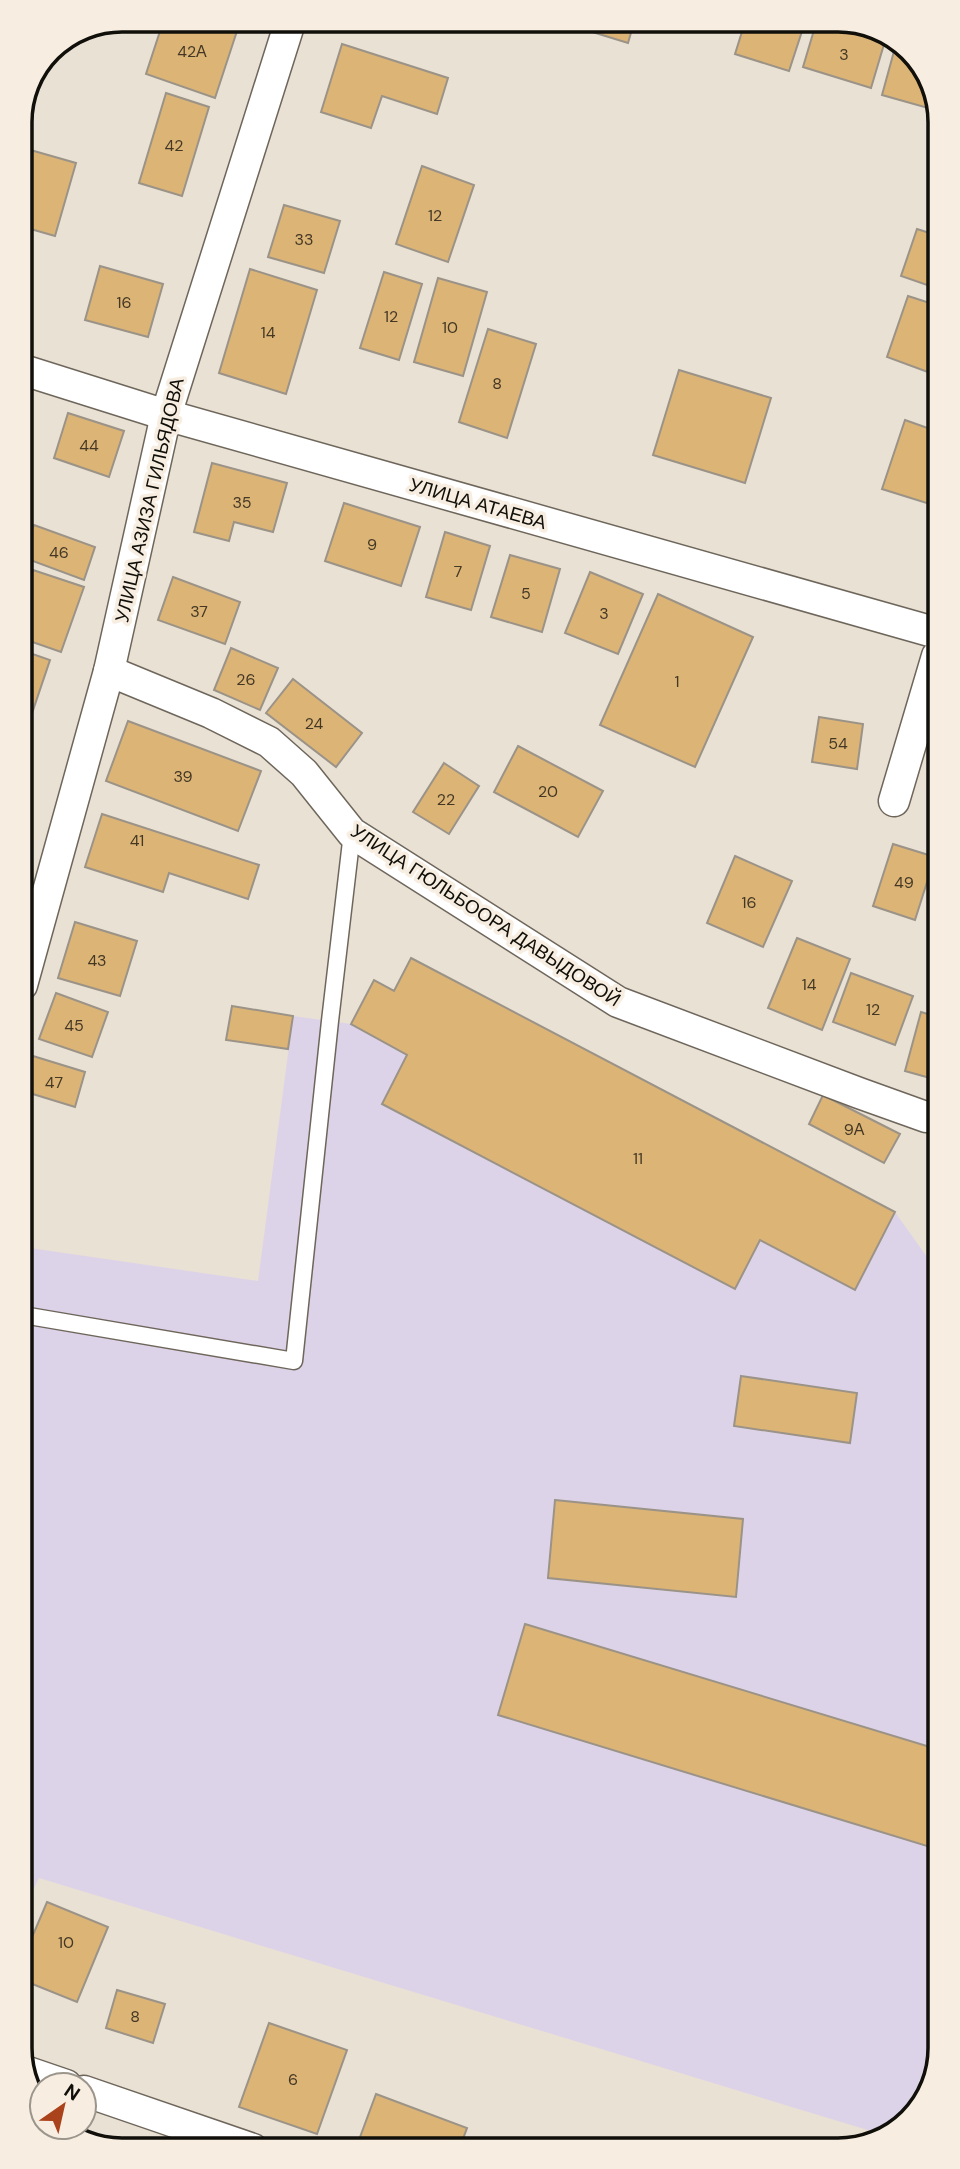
<svg xmlns="http://www.w3.org/2000/svg" width="960" height="2169" font-family="'DM Sans',sans-serif">
  <rect width="100%" height="100%" fill="#e9e1d4"/>
  <!-- industrial -->
  <path fill="#ddd3e8" d="M411 958 895 1212 939 1274 941 2048 923 2105 884 2135 39 1878 24 1910 23 1247 258 1281 293 1016 351 1024 374 980 394 990Z"/>
  <!-- building -->
  <g fill="#dcb476" stroke="#9b9387" stroke-width="2">
    <path d="M164 19H211L238 28 215 98 146 74Z"/>
    <path d="M575 19H635L628 43 573 26Z"/>
    <path d="M746 19H797L805 22 789 71 735 54Z"/>
    <path d="M817 20 885 41 871 88 803 67Z"/>
    <path d="M342 44 448 78 437 114 382 96 371 128 321 112Z"/>
    <path d="M896 44 906 47 935 88V110L882 95Z"/>
    <path d="M166 93 209 107 182 196 139 183Z"/>
    <path d="M20 147 76 163 55 236 20 226Z"/>
    <path d="M422 166 474 185 448 262 396 244Z"/>
    <path d="M284 205 340 221 324 273 268 257Z"/>
    <path d="M917 229 936 235V288L901 276Z"/>
    <path d="M100 266 163 284 148 337 85 320Z"/>
    <path d="M250 269 317 290 286 394 219 373Z"/>
    <path d="M384 272 422 284 399 360 360 348Z"/>
    <path d="M438 278 487 292 463 376 414 362Z"/>
    <path d="M908 296 936 305V375L887 357Z"/>
    <path d="M488 329 536 344 507 438 459 422Z"/>
    <path d="M679 370 771 398 745 483 653 455Z"/>
    <path d="M68 413 124 431 109 477 54 458Z"/>
    <path d="M905 420 936 431V506L882 489Z"/>
    <path d="M212 463 287 483 273 532 234 522 229 541 194 532Z"/>
    <path d="M344 503 420 527 401 586 325 561Z"/>
    <path d="M34 525 95 547 84 580 22 557Z"/>
    <path d="M445 532 490 546 471 610 426 597Z"/>
    <path d="M510 555 560 569 542 632 491 617Z"/>
    <path d="M33 570 84 587 61 652 21 638V606Z"/>
    <path d="M590 572 643 594 618 654 565 633Z"/>
    <path d="M173 577 240 602 225 644 158 620Z"/>
    <path d="M658 594 753 637 695 767 600 725Z"/>
    <path d="M231 648 278 668 260 710 214 690Z"/>
    <path d="M21 650 50 660 24 737 21 735Z"/>
    <path d="M293 679 362 733 336 767 266 713Z"/>
    <path d="M819 717 863 724 857 769 812 762Z"/>
    <path d="M128 721 261 771 238 831 106 781Z"/>
    <path d="M518 746 603 791 578 837 494 792Z"/>
    <path d="M444 763 479 786 449 834 413 812Z"/>
    <path d="M102 814 259 865 248 899 169 873 163 892 85 867Z"/>
    <path d="M893 844 935 857 915 920 873 906Z"/>
    <path d="M735 856 792 881 763 947 707 923Z"/>
    <path d="M75 922 137 941 120 996 58 978Z"/>
    <path d="M797 938 850 959 822 1030 768 1008Z"/>
    <path d="M411 958 895 1212 855 1290 760 1240 735 1289 382 1104 407 1055 351 1024 374 980 394 991Z"/>
    <path d="M851 973 913 996 895 1045 833 1022Z"/>
    <path d="M56 993 108 1012 92 1057 39 1039Z"/>
    <path d="M232 1006 293 1016 288 1049 226 1040Z"/>
    <path d="M921 1012 938 1017 937 1080 905 1071Z"/>
    <path d="M33 1056 85 1072 75 1107 23 1091Z"/>
    <path d="M823 1095 900 1134 884 1163 809 1124Z"/>
    <path d="M741 1376 857 1393 850 1443 734 1426Z"/>
    <path d="M555 1500 743 1519 736 1597 548 1578Z"/>
    <path d="M525 1624 940 1750V1850L498 1715Z"/>
    <path d="M47 1902 108 1927 77 2002 25 1981 24 1956Z"/>
    <path d="M117 1990 165 2004 153 2043 106 2028Z"/>
    <path d="M269 2023 347 2050 317 2134 239 2107Z"/>
    <path d="M376 2094 467 2128 460 2147 356 2148Z"/>
  </g>
  <g fill="none" stroke-linecap="round" stroke-linejoin="round">
    <!-- lane casing -->
    <g stroke="#6e665b" stroke-width="19">
      <path id="lane" d="M23 1315 294 1361 330 1021 352 833"/>
    </g>
    <!-- street casing -->
    <g stroke="#6e665b" stroke-width="33">
      <g id="street">
        <path d="M20 369 166 415 937 633"/>
        <path d="M109 671 211 713 269 742 304 773 352 833 618 1002 859 1093 926 1117H938"/>
        <path d="M894 801 937 656"/>
        <path d="M22 985 109 671 166 415 291 19"/>
        <path d="M25 2071 66 2085"/>
        <path d="M84 2091 253 2149"/>
      </g>
    </g>
    <!-- lane -->
    <use href="#lane" stroke="#fff" stroke-width="16"/>
    <!-- street -->
    <use href="#street" stroke="#fff" stroke-width="30"/>
  </g>
  <g text-anchor="middle" stroke-width="7" stroke-linejoin="round" paint-order="stroke">
    <!-- number labels -->
    <g font-size="16" fill="#443825">
      <text x="192" y="57">42А</text>
      <text x="844" y="60">3</text>
      <text x="174" y="151">42</text>
      <text x="435" y="221">12</text>
      <text x="304" y="245">33</text>
      <text x="124" y="308">16</text>
      <text x="391" y="322">12</text>
      <text x="450" y="333">10</text>
      <text x="268" y="338">14</text>
      <text x="497" y="389">8</text>
      <text x="89" y="451">44</text>
      <text x="242" y="508">35</text>
      <text x="372" y="550">9</text>
      <text x="59" y="558">46</text>
      <text x="458" y="577">7</text>
      <text x="526" y="599">5</text>
      <text x="199" y="617">37</text>
      <text x="604" y="619">3</text>
      <text x="246" y="685">26</text>
      <text x="677" y="687">1</text>
      <text x="314" y="729">24</text>
      <text x="838" y="749">54</text>
      <text x="183" y="782">39</text>
      <text x="548" y="797">20</text>
      <text x="446" y="805">22</text>
      <text x="137" y="846">41</text>
      <text x="904" y="888">49</text>
      <text x="749" y="908">16</text>
      <text x="97" y="966">43</text>
      <text x="809" y="990">14</text>
      <text x="873" y="1015">12</text>
      <text x="74" y="1031">45</text>
      <text x="54" y="1088">47</text>
      <text x="854" y="1135">9А</text>
      <text x="638" y="1164">11</text>
      <text x="66" y="1948">10</text>
      <text x="135" y="2022">8</text>
      <text x="293" y="2085">6</text>
    </g>
    <!-- street labels -->
    <g font-size="19" fill="#110f0a" stroke="#f7eee1">
      <text transform="translate(149 500) rotate(-77)" y="7">УЛИЦА АЗИЗА ГИЛЬЯДОВА</text>
      <text transform="translate(478 503) rotate(16)" y="7">УЛИЦА АТАЕВА</text>
      <text transform="translate(486 915) rotate(33)" y="7">УЛИЦА ГЮЛЬБООРА ДАВЫДОВОЙ</text>
    </g>
  </g>
  <!-- crop -->
  <path d="M0 0H960V2169H0ZM122 32H838A90 90 0 0 1 928 122V2048A90 90 0 0 1 838 2138H122A90 90 0 0 1 32 2048V122A90 90 0 0 1 122 32Z" fill="#f7eee1" fill-rule="evenodd"/>
  <path fill="none" stroke="#110f0a" stroke-width="3.5" d="M122 32H838A90 90 0 0 1 928 122V2048A90 90 0 0 1 838 2138H122A90 90 0 0 1 32 2048V122A90 90 0 0 1 122 32Z"/>
  <!-- north arrow -->
  <g transform="translate(63 2106) rotate(34)"><circle r="33" fill="#f7eee1" stroke="#9b958b" stroke-width="2"/>
  <path d="M0-5L12 26L0 18L-12 26Z" fill="#aa431c"/>
  <text y="-10" font-size="19" font-weight="bold" text-anchor="middle" fill="#110f0a">N</text>
  </g>
</svg>
